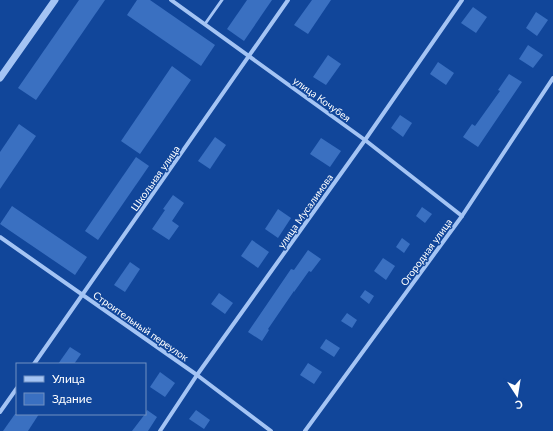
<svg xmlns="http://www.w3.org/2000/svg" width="553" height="431" font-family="Lato,sans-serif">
  <rect width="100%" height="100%" fill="#11469a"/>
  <!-- building -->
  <g fill="#3a70c1">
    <path d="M79 0H105L36 100 18 88Z"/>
    <path d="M137 0H150L215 45 201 66 127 15Z"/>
    <path d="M247 0H272L244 41 227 29Z"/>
    <path d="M312 0H331L308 34 294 25Z"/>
    <path d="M473 7 487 17 476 33 461 23Z"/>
    <path d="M536 12 548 20 537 36 526 28Z"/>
    <path d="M528 45 543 55 533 68 519 59Z"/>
    <path d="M328 55 341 64 326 85 313 77Z"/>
    <path d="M438 62 454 73 446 85 430 74Z"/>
    <path d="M172 66 191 80 140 154 121 141Z"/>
    <path d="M509 74 522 82 478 147 463 137 472 124 475 126 500 91 498 90Z"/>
    <path d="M400 115 412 123 403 137 391 128Z"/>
    <path d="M19 124 36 136 0 189V152Z"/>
    <path d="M215 137 226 145 210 169 198 161Z"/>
    <path d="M321 138 341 151 330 167 310 154Z"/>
    <path d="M136 157 149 166 98 240 85 231Z"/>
    <path d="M173 195 184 203 172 221 179 226 169 240 152 229 165 210 163 209Z"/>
    <path d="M12 206 87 257 75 275 0 224Z"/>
    <path d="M422 207 432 214 425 223 416 216Z"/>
    <path d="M278 209 291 218 278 238 265 229Z"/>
    <path d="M402 238 410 244 404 253 396 247Z"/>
    <path d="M252 240 269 252 258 268 241 256Z"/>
    <path d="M308 250 321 259 311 272 309 271 294 292V291L268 329 269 330 262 341 248 332 291 269 294 270Z"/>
    <path d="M383 258 395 266 386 280 374 271Z"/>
    <path d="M130 262 140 269 125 292 114 285Z"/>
    <path d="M365 290 374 296 369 304 360 297Z"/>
    <path d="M219 293 233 303 225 314 211 304Z"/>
    <path d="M347 313 357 320 352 328 341 321Z"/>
    <path d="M326 339 340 348 334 357 320 348Z"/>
    <path d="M70 347 81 354 74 364H58Z"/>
    <path d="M308 363 322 372 314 384 300 375Z"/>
    <path d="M160 372 175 383 165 397 150 387Z"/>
    <path d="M147 410 157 417 148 431H132L145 414Z"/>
    <path d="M196 410 210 420 204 429 189 419Z"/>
    <path d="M15 414H39L28 431H3Z"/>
  </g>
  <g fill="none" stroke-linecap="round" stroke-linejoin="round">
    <!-- service -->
    <path stroke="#a4c4f4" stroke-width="3" d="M205 24 222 0"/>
    <!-- minor -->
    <g stroke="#a4c4f4" stroke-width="4">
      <path d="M171 0 365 140 462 216"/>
      <path d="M0 237 197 375 271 431"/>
      <path d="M34 364 288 0"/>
      <path d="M0 412 17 388"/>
      <path d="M160 431 197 375 365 140 462 0"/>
      <path d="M305 431 462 216 553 78"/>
    </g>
    <!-- tertiary -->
    <path stroke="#a4c4f4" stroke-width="7" d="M0 78 55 0"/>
  </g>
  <g text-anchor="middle" stroke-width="3" stroke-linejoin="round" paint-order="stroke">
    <!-- street labels -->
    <g font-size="10" fill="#fff" stroke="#11469a">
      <text transform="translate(322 99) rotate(36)" y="4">улица Кочубея</text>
      <text transform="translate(155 178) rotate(-55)" y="4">Школьная улица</text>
      <text transform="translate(305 211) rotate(-55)" y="4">улица Мусалимова</text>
      <text transform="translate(426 252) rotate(-54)" y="4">Огородная улица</text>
      <text transform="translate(141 326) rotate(35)" y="4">Строительный переулок</text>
    </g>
  </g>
  <!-- legend -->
  <rect x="16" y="363" width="130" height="52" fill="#11469a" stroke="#7090c2"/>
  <rect x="24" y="376" width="20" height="6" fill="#a4c4f4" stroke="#7090c2"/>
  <text x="52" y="383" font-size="12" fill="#ffffff">Улица</text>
  <rect x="24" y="393" width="20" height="12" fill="#3a70c1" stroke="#7090c2"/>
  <text x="52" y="403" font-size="12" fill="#ffffff">Здание</text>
  <!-- north arrow -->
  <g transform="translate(517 395) rotate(168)" stroke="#11469a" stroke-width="3" paint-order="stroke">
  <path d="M0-3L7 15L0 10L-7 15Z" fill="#ffffff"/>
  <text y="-6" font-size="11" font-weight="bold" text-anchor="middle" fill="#ffffff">С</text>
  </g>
</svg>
